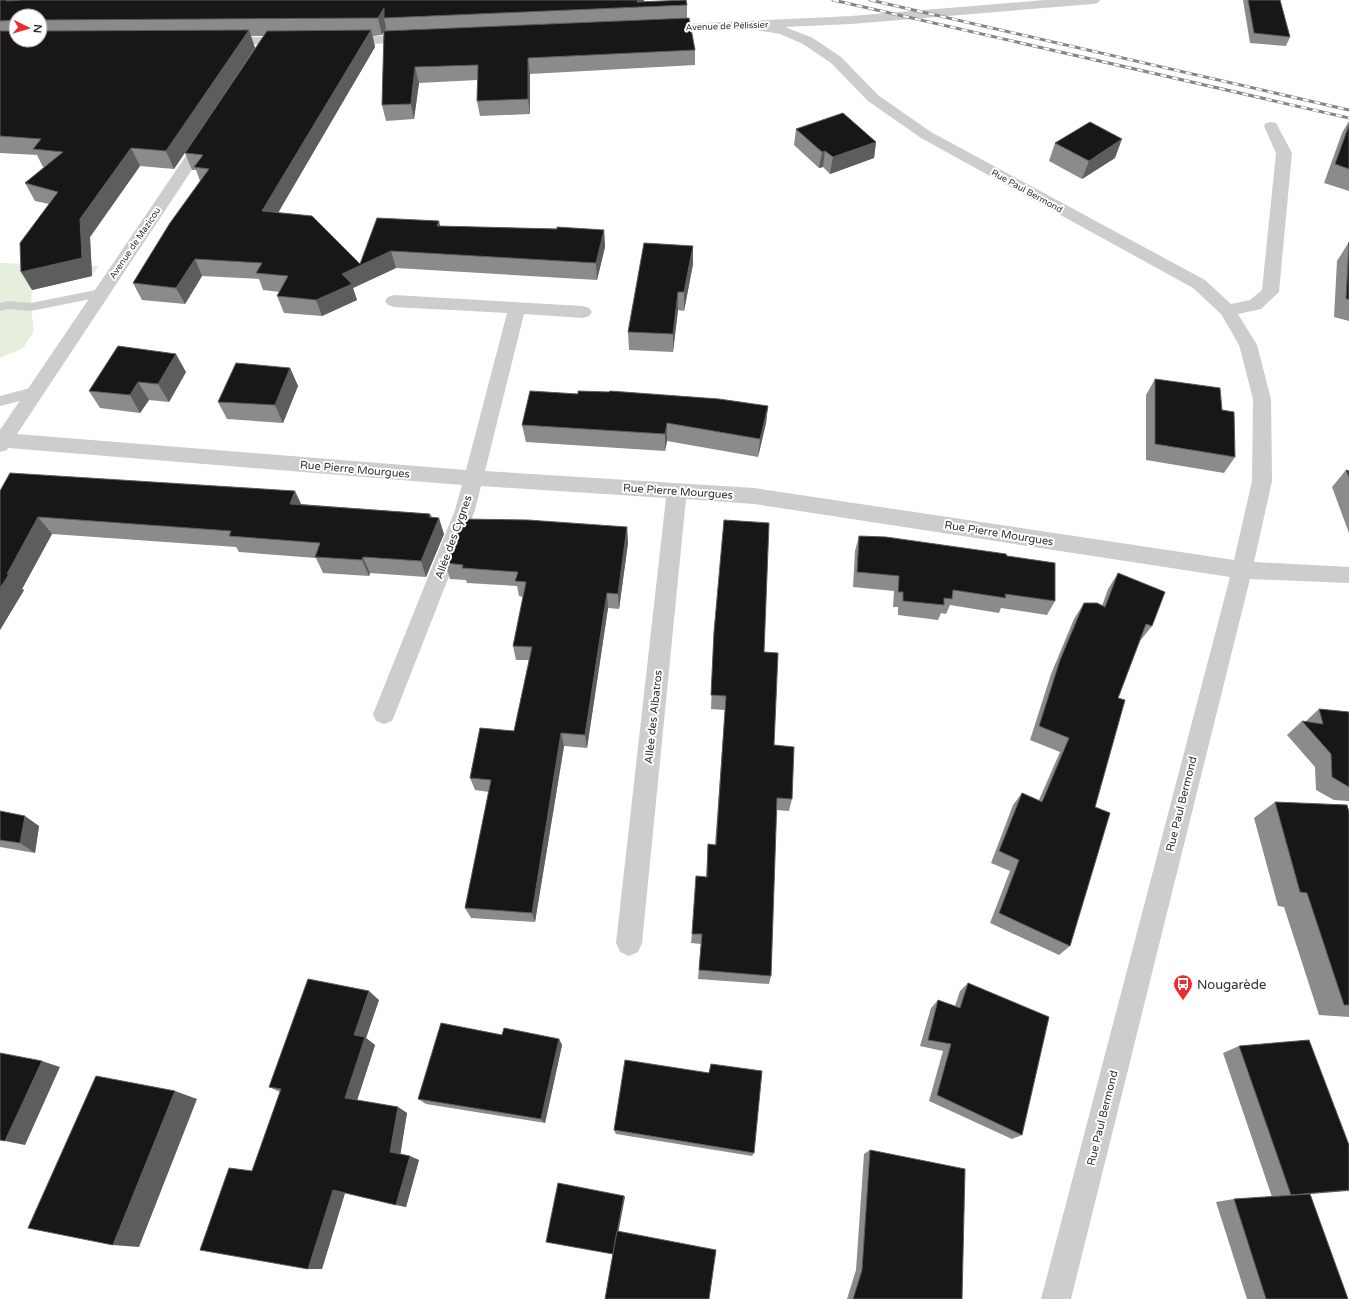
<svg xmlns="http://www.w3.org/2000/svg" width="1349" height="1299" font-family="'Varela Round',sans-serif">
  <rect width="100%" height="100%" fill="#fff"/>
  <!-- green -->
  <path fill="#e6eede" d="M0 263 99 266 92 276 32 290 31 307 34 331 23 348 0 358Z"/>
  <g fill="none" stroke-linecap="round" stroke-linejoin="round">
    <!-- lane -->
    <g fill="#cdcdcd" fill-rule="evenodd">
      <path d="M101 289 106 290 108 293 106 296 31 311 8 309 0 311V303L8 301 31 303Z"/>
      <path d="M34 387 39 388 41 392 39 396 0 406V396Z"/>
    </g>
    <!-- street -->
    <g fill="#cdcdcd" fill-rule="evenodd">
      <path d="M1045 0H1100L1098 3 1093 4 851 24 785 27 813 38 841 57 878 95 931 132 1205 280 1231 304 1250 300 1262 290 1276 153 1264 126 1266 123 1271 122 1276 123 1292 153 1279 292 1261 309 1238 314 1257 345 1271 399 1272 481 1254 562 1349 567V583L1250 579 1071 1299H1041L1230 577 754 504 686 499 642 943 638 952 629 956 620 952 616 943 666 498 481 486 475 510 395 714 392 721 384 724 376 721 373 714 455 510 462 485 8 448 7 450 0 452V430L200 135 205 133 210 135 213 138 17 434 466 470 507 313 394 307 388 305 385 301 388 297 394 295 583 306 589 308 592 312 589 316 583 318 524 314 485 471 754 488 1234 560 1252 481 1253 399 1239 345 1221 314 1193 288 921 138 868 101 831 63 803 44 780 34 751 29 661 33 656 32 654 29 656 26 661 25 851 16Z"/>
      <path d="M413 35 418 36 420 39 418 42 345 45 340 44 338 41 340 38 345 37Z"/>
      <path d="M223 37H291L296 38 298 41 296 44 291 45 218 44 216 41 218 38Z"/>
    </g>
    <!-- rail casing -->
    <g stroke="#858585" stroke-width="3">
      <g id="rail">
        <path d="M833 0 1349 118"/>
        <path d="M870 0 1349 110"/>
      </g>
    </g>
    <!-- rail -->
    <use href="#rail" stroke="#fff" stroke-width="2" stroke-dasharray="6" stroke-linecap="butt"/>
  </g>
  <!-- wall -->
  <g fill="#8b8b8b" fill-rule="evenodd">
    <path d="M0 0 17 1 644 0 643 2 687 5V18L695 50V65L530 74V114L480 116 477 101V80L419 83 414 119 386 121 382 105 384 32 382 35 373 36 375 47 278 213 360 264 440 226 604 230 605 247 597 280 396 268 353 288 357 300 322 316 284 313 277 296 280 292 263 290 259 279 202 276 185 304 142 300 133 283 200 181 196 170H192L185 153 264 36H251L255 48 174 169 140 166 90 237 92 276 32 290 49 204 35 201 25 183 45 167H43L37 155 0 153ZM16 16H40V40H16Z"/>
    <path d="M1243 0H1280L1290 37 1286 46 1250 43Z"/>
    <path d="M1349 121V191L1324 183 1342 133Z"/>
    <path d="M796 129 876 142 874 158 830 174 823 167 819 168 794 145Z"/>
    <path d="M1055 143 1115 158 1082 179 1049 161Z"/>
    <path d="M1349 242V321L1334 317 1337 261Z"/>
    <path d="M693 264 684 311 678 310 673 352 629 350 628 332Z"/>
    <path d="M290 368 298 386 283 423 227 419 218 402Z"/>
    <path d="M186 372 169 402 149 400 140 413 100 408 89 391Z"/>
    <path d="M1155 379 1222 410 1235 457 1224 473 1146 460V395Z"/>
    <path d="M768 406 766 423 758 457 667 441 665 451 526 442 522 425Z"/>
    <path d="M1346 470 1349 471V533L1332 487Z"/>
    <path d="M0 491 301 504 430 514 432 517 444 534 426 577 370 573 369 576 323 573 316 558 239 552 236 547 52 534 22 589 24 590 0 630Z"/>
    <path d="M627 527 628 543 619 609 608 608 587 748 564 746 535 922 471 918 465 908 489 792 475 790 470 778 514 731 529 660H516L513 646 523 597 519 596 517 586 467 583 466 580 450 579 445 563Z"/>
    <path d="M859 536 1007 556 1055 601 1047 615 1001 608 999 613 950 605 946 614 941 613 938 620 898 615V607H893L894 591 853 587 855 551Z"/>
    <path d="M1118 573 1152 626 1140 641 1118 698 1095 807 1070 946 1059 955 990 923 1010 871 991 863 1013 805 1022 793 1039 800 1060 752 1030 740 1051 674 1074 619 1084 603 1102 606 1108 589Z"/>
    <path d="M714 632 764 652 774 745 792 799 789 811 776 810 771 976 769 984 698 979 701 944 691 943 692 934 706 877 708 844 715 845 725 710 711 709Z"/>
    <path d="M1319 709 1349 712V801L1334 800 1316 790 1315 767 1287 735 1302 721 1305 722Z"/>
    <path d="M1275 802 1349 812V1017L1319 1015 1284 907 1278 906 1254 818Z"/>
    <path d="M0 811 39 826 35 853 0 847Z"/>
    <path d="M968 983 1022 1135 1012 1139 929 1101 943 1051 920 1046 931 1008 938 1000 955 1006 960 991Z"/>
    <path d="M379 1000 366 1038 375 1045 357 1100 398 1107 407 1113 400 1154 419 1160 406 1207 345 1193 322 1269H308L252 1171 280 1092 269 1087Z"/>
    <path d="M502 1035 559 1039 562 1045 545 1123 426 1104 418 1099Z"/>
    <path d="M1239 1046 1349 1145V1191L1310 1194 1348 1299H1247L1216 1202 1234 1199 1272 1197 1223 1053Z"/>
    <path d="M614 1130 754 1153 752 1156 616 1134Z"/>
    <path d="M870 1150 962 1299H847L856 1270 864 1154Z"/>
  </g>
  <!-- shaded-wall -->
  <g fill="#5d5d5d">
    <path d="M6 0H17L20 6 15 16Z"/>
    <path d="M638 0H644L642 7 637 2Z"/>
    <path d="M384 8V18L386 28 382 35 378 18Z"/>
    <path d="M249 30 255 48 174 169 166 151Z"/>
    <path d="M371 30 375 47 269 228 262 211Z"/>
    <path d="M528 58 530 74V114L528 99Z"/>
    <path d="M415 67 419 83 414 119 411 104Z"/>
    <path d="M1122 139 1115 158 1082 179 1089 161Z"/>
    <path d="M876 142 874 158 830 174 833 157Z"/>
    <path d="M131 148 140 166 90 237 92 276 32 290 21 272 80 219Z"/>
    <path d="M825 151 823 167 819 168 822 152Z"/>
    <path d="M439 221 443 238 437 226Z"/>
    <path d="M604 230 605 247 597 280 596 263Z"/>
    <path d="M693 246V264L684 311V292Z"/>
    <path d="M391 251 396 268 353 288 357 300 322 316 316 300 342 274Z"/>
    <path d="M195 259 202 276 185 304 176 288Z"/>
    <path d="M678 292V310L673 352V334Z"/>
    <path d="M176 354 186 372 169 402 158 384Z"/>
    <path d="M290 368 298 386 283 423 275 405Z"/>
    <path d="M138 382 149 400 140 413 130 395Z"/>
    <path d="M768 406 766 423 758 457 760 439Z"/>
    <path d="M667 423V441L665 451V434Z"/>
    <path d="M295 491 303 508 290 504Z"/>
    <path d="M430 514 435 527 439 518 444 534 426 577 421 561Z"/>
    <path d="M38 517 52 534 22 589 24 590 0 630V588L7 574Z"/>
    <path d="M627 527 628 543 619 609 618 594Z"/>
    <path d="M363 557 370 573 369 576 362 560Z"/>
    <path d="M607 593 608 608 587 748 585 735Z"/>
    <path d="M561 733 564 746 535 922 532 913Z"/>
    <path d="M25 816 39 826 35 853 20 843Z"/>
    <path d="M369 991 379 1000 366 1038 375 1045 356 1104 345 1098 354 1035Z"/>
    <path d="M559 1039 562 1045 545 1123 541 1119Z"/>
    <path d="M42 1061 60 1067 25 1145 5 1141Z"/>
    <path d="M175 1091 197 1099 139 1247 113 1245Z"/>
    <path d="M398 1107 407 1113 400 1157 390 1152Z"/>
    <path d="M410 1156 419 1160 406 1207 396 1205Z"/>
    <path d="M333 1190 345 1193 322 1269H308Z"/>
    <path d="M624 1196 625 1197 614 1255 613 1254Z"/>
  </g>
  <!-- building -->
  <g fill="#171717" stroke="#5d5d5d">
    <path d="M0 0H6L7 1 21 0H638L637 2 686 0 687 5 384 18V8L378 18H374L40 20V16H16V20L0 21Z"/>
    <path d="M1248 0H1280L1290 37 1254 33Z"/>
    <path d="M689 18 695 50 528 58V99L477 101 478 65 415 67 411 104 382 105 384 31Z"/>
    <path d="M249 30 166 151 131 148 80 219 82 258 21 272 20 243 58 192 25 183 63 152 33 149 41 139 0 136V31H16V40H40V31Z"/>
    <path d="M371 30 262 211 312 216 360 264 377 218 439 221 437 226 557 229V227L604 230 596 263 391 251 342 274 352 284 316 300 277 296 288 276 256 273 262 263 195 259 176 288 133 283 170 223 209 169 194 167 203 155 185 153 267 31Z"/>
    <path d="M843 113 876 142 833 157 825 151 822 152 796 129Z"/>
    <path d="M1090 122 1122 139 1089 161 1055 143Z"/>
    <path d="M1349 125V169L1335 164Z"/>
    <path d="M1349 242V299H1346Z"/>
    <path d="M644 243 693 246 684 292H678L673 334 628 332Z"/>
    <path d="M118 346 176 354 158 384 138 382 130 395 89 391Z"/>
    <path d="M236 363 290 368 275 405 218 402Z"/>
    <path d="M1155 379 1220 388 1222 410 1234 412 1235 457 1155 444Z"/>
    <path d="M530 391 578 394V391L609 392 610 391 719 399 768 406 760 439 667 423 665 434 522 425Z"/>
    <path d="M1346 470 1349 471V477Z"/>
    <path d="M10 473 295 491 290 504 430 514 429 517 439 518 421 561 363 557 362 560 315 557 320 543 229 536 231 531 38 517 7 574H9L0 588V491Z"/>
    <path d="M463 519 528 520 627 527 618 594 607 593 585 735 561 733 532 913 465 908 491 780 470 778 480 728 514 731 532 647 513 646 526 582 515 581 518 572 462 568 463 565 445 563Z"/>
    <path d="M724 520 769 523 764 652 778 653 774 745 794 747 792 799 777 798 771 976 699 970 702 934H692L696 876 707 877 708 844 716 845 726 696 711 695 714 632Z"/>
    <path d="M859 536 886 537 1006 554 1007 556 1055 563V601L1005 594 1006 598 953 590 952 599 944 598V605L903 601V592H898L899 576 857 572Z"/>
    <path d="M1118 573 1165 592 1152 626 1146 624 1118 698 1125 700 1095 807 1110 813 1070 946 999 913 1019 860 999 851 1022 793 1042 802 1069 738 1039 726 1060 660 1084 603H1097L1105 607Z"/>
    <path d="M1319 709 1349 712V787L1332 777 1331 754 1302 721 1323 724Z"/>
    <path d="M1275 802 1347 805 1349 812V1005H1344L1307 893 1300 892Z"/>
    <path d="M0 811 25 816 20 843 0 840Z"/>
    <path d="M308 979 369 991 354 1035 365 1037 345 1098 398 1107 390 1152 410 1156 396 1205 333 1190 308 1269 200 1250 229 1168 252 1171 281 1089 269 1087Z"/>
    <path d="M968 983 1049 1017 1022 1135 937 1095 951 1044 928 1040 938 1000 960 1008Z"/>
    <path d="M441 1023 502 1035 504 1028 559 1039 541 1119 418 1099Z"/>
    <path d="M1309 1040 1349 1145V1190L1291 1195 1239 1046Z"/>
    <path d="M0 1053 42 1061 5 1141 0 1140Z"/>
    <path d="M625 1060 709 1073 711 1064 762 1071 754 1153 614 1130Z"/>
    <path d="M96 1076 175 1091 113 1245 28 1228Z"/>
    <path d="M870 1150 965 1169 962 1299H853L862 1270Z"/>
    <path d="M558 1183 624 1196 613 1254 546 1242Z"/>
    <path d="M1310 1194 1348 1299H1266L1234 1199Z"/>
    <path d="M617 1231 716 1250 709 1299H605Z"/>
  </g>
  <!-- icons -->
  <defs>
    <g id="bus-pin" transform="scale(1)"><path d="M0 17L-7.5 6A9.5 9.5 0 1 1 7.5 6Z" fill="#ed2c2f" stroke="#fff"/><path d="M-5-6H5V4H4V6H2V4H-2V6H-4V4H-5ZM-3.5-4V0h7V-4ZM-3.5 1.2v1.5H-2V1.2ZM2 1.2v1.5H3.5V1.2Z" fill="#fff"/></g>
  </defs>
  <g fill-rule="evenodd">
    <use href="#bus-pin" x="1183" y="984"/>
  </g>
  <g text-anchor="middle" stroke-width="4" stroke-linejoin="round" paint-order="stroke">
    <!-- far-street labels -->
    <g font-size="9" fill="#303030" stroke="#fff">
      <text transform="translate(727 26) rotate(-2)" y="3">Avenue de Pélissier</text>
      <text transform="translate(1027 191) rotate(29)" y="3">Rue Paul Bermond</text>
      <text transform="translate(135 243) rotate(-56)" y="3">Avenue de Mazicou</text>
    </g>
    <!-- street labels -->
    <g font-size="11" fill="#303030" stroke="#fff">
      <text transform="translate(355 469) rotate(5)" y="4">Rue Pierre Mourgues</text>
      <text transform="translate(678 491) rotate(4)" y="4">Rue Pierre Mourgues</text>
      <text transform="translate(999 533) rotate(9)" y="4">Rue Pierre Mourgues</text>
      <text transform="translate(453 537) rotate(-70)" y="4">Allée des Cygnes</text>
      <text transform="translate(653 717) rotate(-84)" y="4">Allée des Albatros</text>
      <text transform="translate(1181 804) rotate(-76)" y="4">Rue Paul Bermond</text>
      <text transform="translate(1102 1118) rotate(-76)" y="4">Rue Paul Bermond</text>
    </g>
    <!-- near-poi labels -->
    <g font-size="13" fill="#303030" stroke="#fff" text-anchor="start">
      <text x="1197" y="989">Nougarède</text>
    </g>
  </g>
  <!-- north arrow -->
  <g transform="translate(28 28) rotate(95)"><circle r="19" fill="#ffffff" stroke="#acacac"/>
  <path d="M0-3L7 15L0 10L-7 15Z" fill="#ed2c2f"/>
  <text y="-6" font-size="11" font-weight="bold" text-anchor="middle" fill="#303030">N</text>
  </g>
</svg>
